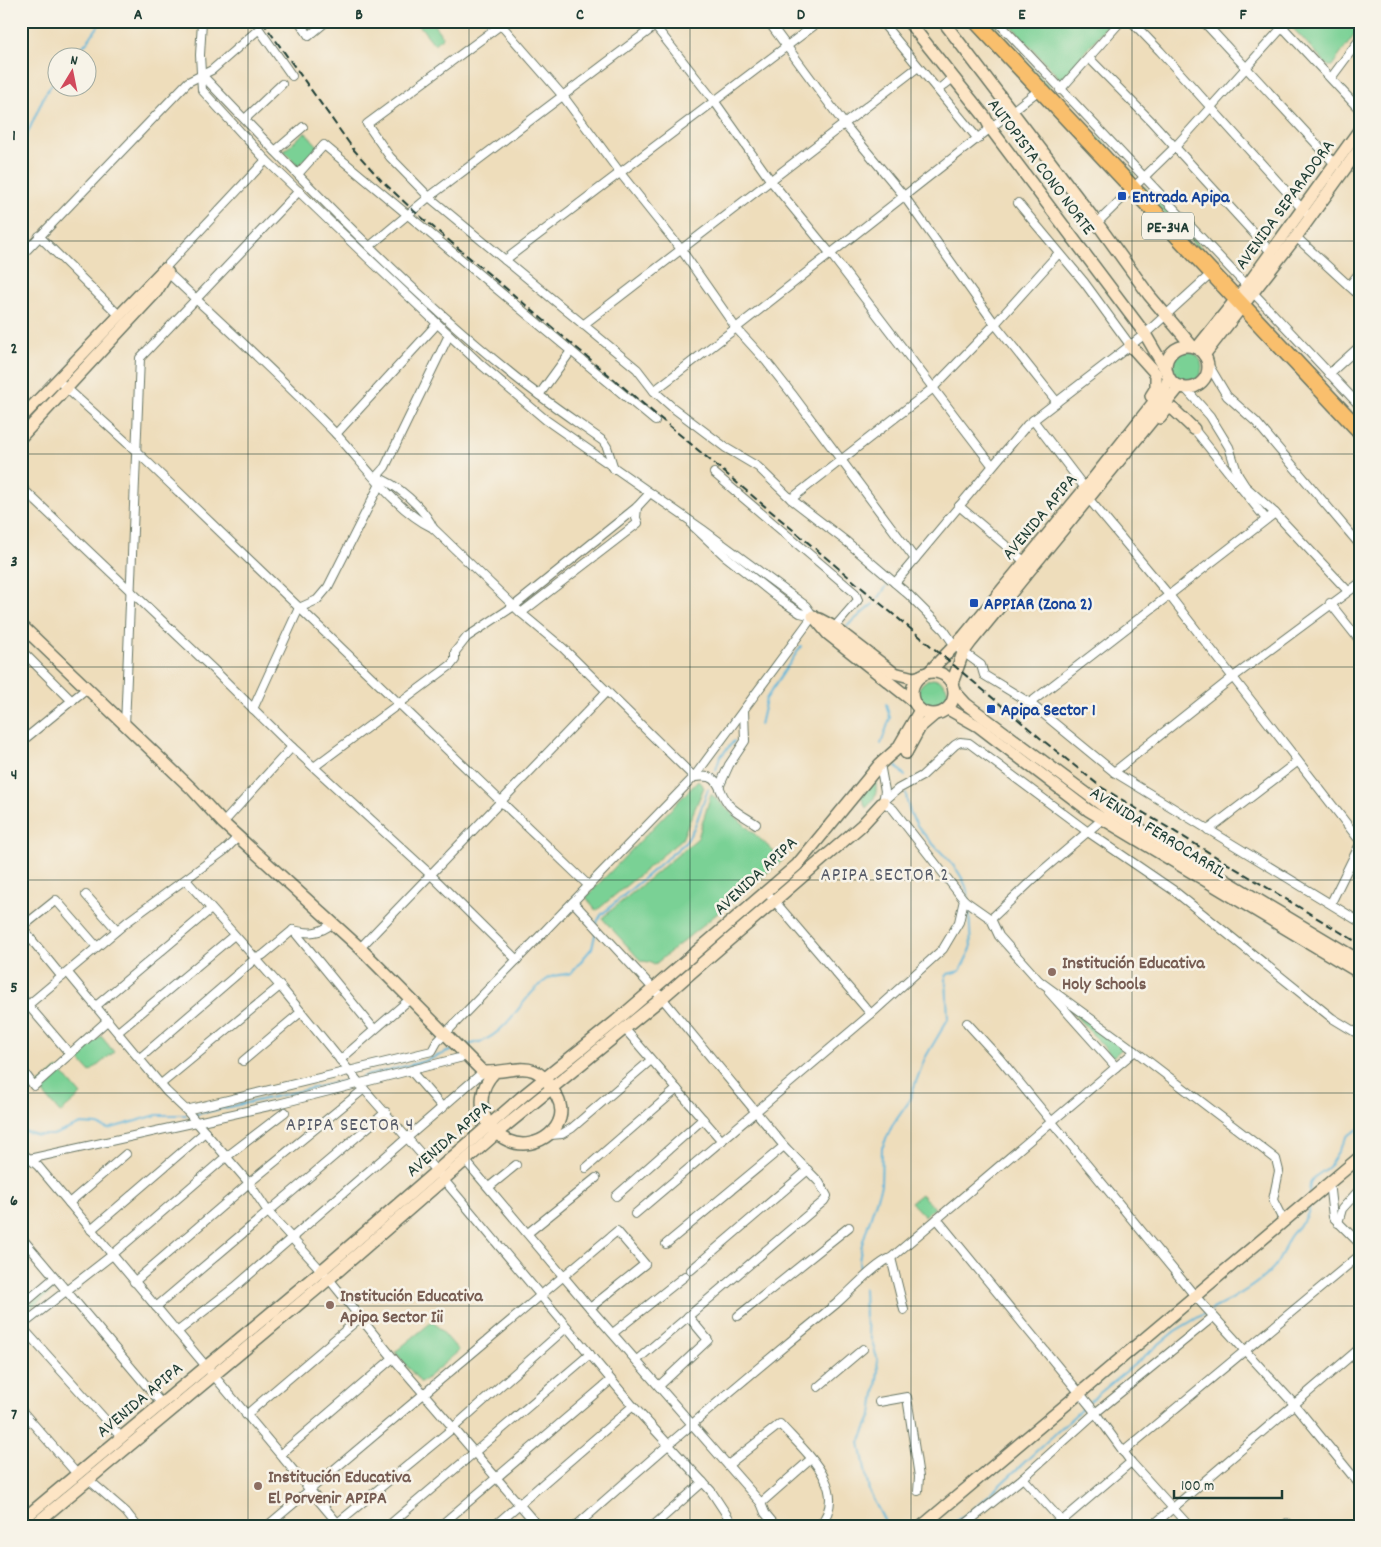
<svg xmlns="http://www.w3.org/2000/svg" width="1381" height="1547" font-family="Dekko,sans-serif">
  <rect width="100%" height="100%" fill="#f7f3e8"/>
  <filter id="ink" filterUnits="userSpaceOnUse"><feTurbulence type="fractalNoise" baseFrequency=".02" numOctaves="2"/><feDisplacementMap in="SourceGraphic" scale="10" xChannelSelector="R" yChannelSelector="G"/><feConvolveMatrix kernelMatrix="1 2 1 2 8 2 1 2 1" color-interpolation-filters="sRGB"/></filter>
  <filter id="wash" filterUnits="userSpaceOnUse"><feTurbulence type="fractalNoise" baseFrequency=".0096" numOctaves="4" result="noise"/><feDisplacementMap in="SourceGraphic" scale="20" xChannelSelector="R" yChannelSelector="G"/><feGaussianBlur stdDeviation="1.12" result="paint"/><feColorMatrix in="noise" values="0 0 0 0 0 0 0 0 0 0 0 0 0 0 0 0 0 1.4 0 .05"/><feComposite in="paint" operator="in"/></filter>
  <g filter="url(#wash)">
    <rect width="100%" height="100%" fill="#edb"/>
    <!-- green -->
    <g fill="#7ad195" stroke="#4c8764">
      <path d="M416 21H431L443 37 434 44Z"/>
      <path d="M982 21H990L1053 91 1050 94Z"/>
      <path d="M1007 21H1111L1061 80Z"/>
      <path d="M1295 21H1360V27L1332 66H1328L1291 26Z"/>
      <path d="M1071 110 1135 174 1132 180 1067 114Z"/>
      <path d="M305 132 319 147 298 166 284 151Z"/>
      <path d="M1144 186 1234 283V285L1140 189Z"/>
      <circle cx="1186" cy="367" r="16"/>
      <circle cx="933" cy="694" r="15"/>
      <path d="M874 772C877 788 879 796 866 808L861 796Z"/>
      <path d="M698 781 704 787 682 839 596 911 586 897Z"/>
      <path d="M711 794 783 860 654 965 650 962 641 961 602 918 698 838Z"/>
      <path d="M1064 1003 1124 1047 1113 1057Z"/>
      <path d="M101 1036 114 1052 90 1072 76 1056Z"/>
      <path d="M58 1068 81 1095 60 1113 37 1086Z"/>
      <path d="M921 1194 934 1208 924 1216 911 1202Z"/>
      <path d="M53 1285 56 1288 21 1316V1311Z"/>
      <path d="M433 1321 459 1351 421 1383 395 1352Z"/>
    </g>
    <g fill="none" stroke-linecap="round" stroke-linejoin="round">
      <!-- stream -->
      <g stroke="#5cb5da" stroke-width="2">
        <path d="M71 58 87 42 102 21"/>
        <path d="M21 148 45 94 58 76"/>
        <path d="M878 599 886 587"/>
        <path d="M846 627 873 604"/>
        <path d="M760 725 766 699 801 646"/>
        <path d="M881 744 890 718 886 704"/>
        <path d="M896 766 905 776"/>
        <path d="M716 770 720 757 734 741"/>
        <path d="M906 794C909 842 966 856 969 901"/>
        <path d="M596 924 601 915 686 842 695 826 708 789"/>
        <path d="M464 1046C470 1044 477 1043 483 1041 512 1028 523 994 549 978 556 973 564 976 571 973L592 948 596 931"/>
        <path d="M362 1077 425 1061 455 1049"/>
        <path d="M193 1115 349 1080"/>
        <path d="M21 1130 37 1135H53L81 1124 98 1125 108 1129 157 1115H186"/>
        <path d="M1309 1194 1310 1184 1313 1178 1329 1167 1347 1136 1360 1128"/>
        <path d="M861 1273 859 1261 862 1244 881 1185 882 1148 892 1126 908 1103 925 1058 948 1019 946 977 948 974 960 971 971 949 969 908"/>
        <path d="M864 1289 865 1319 877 1358 878 1372 872 1415 860 1442 869 1491 887 1526"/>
        <path d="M1211 1310C1230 1301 1266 1280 1277 1263 1283 1254 1285 1243 1291 1235 1298 1226 1309 1219 1309 1207"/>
        <path d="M1090 1401 1175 1331 1207 1312"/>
        <path d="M949 1526 974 1509 1086 1405"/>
      </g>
    </g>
  </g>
  <g filter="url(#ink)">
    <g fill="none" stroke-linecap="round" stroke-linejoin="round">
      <!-- street casing -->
      <g stroke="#677563" stroke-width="10">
        <g id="street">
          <path d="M202 21 200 55 202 90 266 160 368 258 478 362 546 420 702 529 806 606 813 616"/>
          <path d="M299 21 309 36 327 21"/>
          <path d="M506 21 367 124 390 157 429 197 637 369 654 391 672 407 726 448 758 467 791 499 847 542 909 595 944 630 955 646 981 665 984 675 1030 703 1114 772 1360 922"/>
          <path d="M651 21 715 102 771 181 830 253 992 465"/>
          <path d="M768 21 845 125 904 196 995 324 1057 402"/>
          <path d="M881 21 978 139"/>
          <path d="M997 21 1360 406"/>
          <path d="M1131 21 1160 51 1305 212"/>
          <path d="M1203 21 1335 164"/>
          <path d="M1277 21 1360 110"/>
          <path d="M501 25 563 96 621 174 680 248 736 328 766 361 792 394 915 559"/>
          <path d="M1089 58 1152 122 1271 252"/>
          <path d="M202 75C300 177 398 282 508 371 538 396 571 418 603 441L607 447 614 469"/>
          <path d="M1331 78 1360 39"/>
          <path d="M939 89 953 78"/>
          <path d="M1060 90 1121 21"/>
          <path d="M245 119 282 84"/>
          <path d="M275 151 303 127"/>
          <path d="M266 160 164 269C221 323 281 377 336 434 365 465 395 510 433 528L521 613 563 648 694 777C724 773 715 789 730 806 737 813 747 818 756 824"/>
          <path d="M298 174 324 145 655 421"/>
          <path d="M1018 203 1084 282 1130 345"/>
          <path d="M1097 223 1175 147 1288 21"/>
          <path d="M39 236 119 315"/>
          <path d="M1296 237 1360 296"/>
          <path d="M370 246 429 197 655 26"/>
          <path d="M21 256 188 82 212 70 259 29 292 76"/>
          <path d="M505 260 820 21"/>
          <path d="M1349 286 1360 272"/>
          <path d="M583 325 918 67"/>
          <path d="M1208 364 1227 396 1256 422 1360 545"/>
          <path d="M1329 374 1360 346"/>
          <path d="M63 385 136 451 589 886"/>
          <path d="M1184 387 1210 416 1229 447 1238 475 1245 486 1275 513 1347 590"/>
          <path d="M654 391 736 328 1039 90"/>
          <path d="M539 395 571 351"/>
          <path d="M1033 420 1085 488"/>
          <path d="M1194 429 1266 519"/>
          <path d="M336 434 437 324"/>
          <path d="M714 473 855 593 858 600 832 630"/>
          <path d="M21 487 216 672 292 747 431 875 517 960"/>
          <path d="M1088 498 1169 595 1360 841"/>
          <path d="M791 499 932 389 995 324 1058 254"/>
          <path d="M959 506 1024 561"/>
          <path d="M692 525 724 555 782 601 800 613 813 616"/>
          <path d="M433 528C425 509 396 483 376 477L385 467 449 335"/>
          <path d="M895 583 1027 425 1145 334 1212 273"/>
          <path d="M1330 603 1360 641"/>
          <path d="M521 613 638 523 636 518 637 507"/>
          <path d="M21 650 72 701"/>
          <path d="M1030 703 1275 513"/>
          <path d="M253 709 299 608 317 600 328 587 380 484"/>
          <path d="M125 726 140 358 299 191"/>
          <path d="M21 742 86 689"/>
          <path d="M880 764 885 791 883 802"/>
          <path d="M314 767 451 665 455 660V652L467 637 514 606 637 507 650 493"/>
          <path d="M1114 772 1232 678 1360 583"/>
          <path d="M720 785 729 765 745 741 744 710"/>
          <path d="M883 802 898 789 922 776 955 745 960 742 969 743 1088 832 1173 890 1332 1018 1360 1035"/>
          <path d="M883 802 893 809 964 900 991 919 999 936 1041 983"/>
          <path d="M223 823 292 747"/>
          <path d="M1208 830 1297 762"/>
          <path d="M186 880 280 986 364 1089 444 1180 633 1406 711 1491 734 1526"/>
          <path d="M86 895 117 930"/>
          <path d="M771 897 871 1014"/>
          <path d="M573 902 662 998 784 1146 819 1182 827 1196 824 1201 637 1360"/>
          <path d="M1331 903 1360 844"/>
          <path d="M991 919 1043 870 1105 817"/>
          <path d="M21 928 56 900 97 947"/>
          <path d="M22 928 62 977"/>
          <path d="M293 930 374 1029"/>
          <path d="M293 930C309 934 320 934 333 923"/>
          <path d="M360 948 607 691"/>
          <path d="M68 973 166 1091 186 1110 249 1183 269 1213 329 1279 393 1358 538 1526"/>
          <path d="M1038 980 1135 1051 1276 1159 1279 1171 1273 1200 1284 1222"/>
          <path d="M1049 992 1116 1067"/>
          <path d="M21 997 70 1054"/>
          <path d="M96 1006 211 909"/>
          <path d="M21 1011 127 922 224 851 238 837"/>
          <path d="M967 1023 1000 1059 1195 1296 1294 1404 1360 1485"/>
          <path d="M624 1028 722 1141"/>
          <path d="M118 1032 233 936"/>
          <path d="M140 1058 255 959 263 955 293 930"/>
          <path d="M340 1060 410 999"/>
          <path d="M243 1061 301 1012"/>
          <path d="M21 1068 34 1086 108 1020"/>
          <path d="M411 1071 443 1108"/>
          <path d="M161 1084 280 986"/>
          <path d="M186 1110 432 1051 437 1042 694 777 813 616"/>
          <path d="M551 1135 562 1134 572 1128 651 1060"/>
          <path d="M21 1152 38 1166 340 1526"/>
          <path d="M29 1159 278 1104 467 1056"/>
          <path d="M465 1160 590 1308 761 1503 811 1459"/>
          <path d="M586 1168 677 1089"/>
          <path d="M1329 1182 1333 1217 1360 1244"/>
          <path d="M489 1187 516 1165"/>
          <path d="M616 1196 703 1119"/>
          <path d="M69 1203 126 1154"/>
          <path d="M635 1214 871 1014 943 949 959 922 964 900"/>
          <path d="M937 1219 1091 1407 1131 1462 1189 1526"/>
          <path d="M1338 1223 1342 1209 1360 1189"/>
          <path d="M91 1230 205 1132"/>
          <path d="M528 1233 596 1178"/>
          <path d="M21 1237 161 1403"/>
          <path d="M666 1244 784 1146"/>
          <path d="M891 1258 904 1310"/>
          <path d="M691 1270 808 1170"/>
          <path d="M134 1282 249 1183 364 1089"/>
          <path d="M21 1306 54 1278"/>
          <path d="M156 1307 386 1112"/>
          <path d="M738 1316 849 1227"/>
          <path d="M21 1326 111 1256 221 1161 285 1112"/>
          <path d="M21 1326 120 1436"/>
          <path d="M177 1332 235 1287 483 1072"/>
          <path d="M613 1333 685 1276"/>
          <path d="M659 1386 708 1340 688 1316"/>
          <path d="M818 1387 863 1349"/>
          <path d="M879 1402 907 1397 919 1477 918 1491"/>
          <path d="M21 1410 77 1474"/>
          <path d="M246 1415 361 1317"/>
          <path d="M1123 1452 1360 1255"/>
          <path d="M281 1454 393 1358"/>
          <path d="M728 1465 780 1424C803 1450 852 1489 819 1526"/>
          <path d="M1023 1478 1066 1526"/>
          <path d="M89 1480 126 1512 137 1526"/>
          <path d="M761 1503 765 1513 775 1525"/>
          <path d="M335 1525 453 1428 567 1327"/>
          <path d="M267 1526 617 1231 645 1264 590 1308"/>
          <path d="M388 1526 590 1354"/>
          <path d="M440 1526 611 1380"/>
          <path d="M494 1526 633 1406"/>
          <path d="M576 1526C661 1450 747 1376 836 1304 849 1293 876 1263 891 1258L1135 1051"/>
          <path d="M653 1526 703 1482"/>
          <path d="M760 1526 778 1525"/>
          <path d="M963 1526 1023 1478 1094 1414 1213 1317"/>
          <path d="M1056 1526 1131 1462"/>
          <path d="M1152 1526 1360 1348"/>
          <path d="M1284 1526 1287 1523"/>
        </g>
      </g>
      <!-- secondary casing -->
      <g stroke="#677563" stroke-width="14">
        <g id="secondary">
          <path d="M908 21 985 117 991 129 1145 334 1167 372"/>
          <path d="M943 21 1097 223 1149 295 1192 346"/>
          <path d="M1130 345 1156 374V388L1151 396"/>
          <circle cx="1187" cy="367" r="21"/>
          <path d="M1197 348 1246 287 1360 129"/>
          <path d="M1204 355 1296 237 1360 148"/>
          <path d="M21 418 164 269"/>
          <path d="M1160 418 1167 409H1173L1194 429"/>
          <path d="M21 437 156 292 168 273"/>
          <path d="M813 616 828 634 914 702"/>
          <path d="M819 619 834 627 894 673 914 678 921 676"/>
          <path d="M21 625 192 789 223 823 360 948 483 1072C520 1073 534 1054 557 1097 573 1126 536 1153 509 1141 480 1129 473 1093 495 1072"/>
          <circle cx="933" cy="693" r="21"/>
          <path d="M929 672 964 636 1093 479 1165 388 1169 377"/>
          <path d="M952 683 963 653 971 642 1180 386"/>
          <path d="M955 692 966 704 1110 811 1360 961"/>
          <path d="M948 709 978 726 1088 810 1360 973"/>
          <path d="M906 753 920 727 934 715"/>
          <path d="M21 1521 321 1271 524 1095 616 1021 797 865 880 764 898 748 920 710"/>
          <path d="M33 1526 329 1279 498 1132 662 998 862 825 883 802"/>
          <path d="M922 1526 1360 1157"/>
        </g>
      </g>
      <!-- highway casing -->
      <g stroke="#677563" stroke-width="18">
        <path id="highway" d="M976 21 1360 431"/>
      </g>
      <!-- street -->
      <use href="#street" stroke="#fff" stroke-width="8"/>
      <!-- secondary -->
      <use href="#secondary" stroke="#fde5c5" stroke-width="11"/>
      <!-- highway -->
      <use href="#highway" stroke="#f9bf6d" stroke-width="15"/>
      <!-- rail -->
      <path stroke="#1f3d34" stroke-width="2" stroke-dasharray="8 4" stroke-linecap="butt" d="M262 21 354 150 381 180 414 211 1045 742 1101 787 1360 944"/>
    </g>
  </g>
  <!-- grid -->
  <path fill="none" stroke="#1f3d34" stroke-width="1" stroke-opacity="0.55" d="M248 21V1526M469 21V1526M690 21V1526M911 21V1526M1132 21V1526M21 241H1360M21 454H1360M21 667H1360M21 880H1360M21 1093H1360M21 1306H1360"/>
  <!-- markers -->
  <g fill="#1a4fb4" stroke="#f7f3e8" stroke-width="2">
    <rect x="1117" y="191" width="10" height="10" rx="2.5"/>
    <rect x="969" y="598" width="10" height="10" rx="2.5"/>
    <rect x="986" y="704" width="10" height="10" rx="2.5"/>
  </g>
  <g fill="#8d6e63" stroke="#f7f3e8" stroke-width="2">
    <circle cx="1052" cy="972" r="5"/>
    <circle cx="330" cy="1305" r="5"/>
    <circle cx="258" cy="1486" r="5"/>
  </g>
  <g text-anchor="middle" stroke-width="5" stroke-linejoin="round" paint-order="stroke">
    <!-- shield labels -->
    <rect fill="#f7f3e8" stroke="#60746a" stroke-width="1" x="1142" y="212.5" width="52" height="27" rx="4"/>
    <g font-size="16" font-weight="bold" fill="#1f3d34">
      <text x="1168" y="232">PE-34A</text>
    </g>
    <!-- street labels -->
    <g font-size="18" fill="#1f3d34" stroke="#f7f3e8">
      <text transform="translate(1042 166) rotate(53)" y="6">AUTOPISTA CONO NORTE</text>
      <text transform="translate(1284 204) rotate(-54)" y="6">AVENIDA SEPARADORA</text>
      <text transform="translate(1039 516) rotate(-50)" y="6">AVENIDA APIPA</text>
      <text transform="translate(1159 832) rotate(32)" y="6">AVENIDA FERROCARRIL</text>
      <text transform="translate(755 875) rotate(-43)" y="6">AVENIDA APIPA</text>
      <text transform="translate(448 1138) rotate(-41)" y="6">AVENIDA APIPA</text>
      <text transform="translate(139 1399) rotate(-40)" y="6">AVENIDA APIPA</text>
    </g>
    <!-- transit labels -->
    <g font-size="18" font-weight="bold" fill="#164399" stroke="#f7f3e8" text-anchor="start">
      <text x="1132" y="202">Entrada Apipa</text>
      <text x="984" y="609">APPIAR (Zona 2)</text>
      <text x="1001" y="715">Apipa Sector 1</text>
    </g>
    <!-- education labels -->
    <g font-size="18" font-weight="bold" fill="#785e54" stroke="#f7f3e8" text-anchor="start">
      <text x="1062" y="968">Institución Educativa<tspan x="1062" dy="21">Holy Schools</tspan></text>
      <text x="340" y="1301">Institución Educativa<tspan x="340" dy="21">Apipa Sector Iii</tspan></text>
      <text x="268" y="1482">Institución Educativa<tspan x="268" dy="21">El Porvenir APIPA</tspan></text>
    </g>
    <!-- neighbourhood labels -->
    <g font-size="19" letter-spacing="1" fill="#585d6a" stroke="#f7f3e8">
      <text x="885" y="880">APIPA SECTOR 2</text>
      <text x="350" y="1130">APIPA SECTOR 4</text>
    </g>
  </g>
  <!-- margin -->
  <rect width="1381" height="1547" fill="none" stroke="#f7f3e8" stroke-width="55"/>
  <!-- north arrow -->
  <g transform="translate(72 72) rotate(10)"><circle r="24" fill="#f7f3e8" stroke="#a1aaa0"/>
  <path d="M0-4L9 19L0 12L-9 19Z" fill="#d1495b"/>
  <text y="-8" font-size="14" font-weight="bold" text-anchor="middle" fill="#1f3d34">N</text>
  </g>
  <!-- scale -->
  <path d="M1174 1490v8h108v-8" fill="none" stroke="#1f3d34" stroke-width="2.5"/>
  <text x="1181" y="1490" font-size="15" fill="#1f3d34" stroke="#f7f3e8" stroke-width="4" paint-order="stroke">100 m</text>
  <rect x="28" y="28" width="1326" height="1492" fill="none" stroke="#1f3d34" stroke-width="2"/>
  <g font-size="16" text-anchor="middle" font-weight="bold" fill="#1f3d34">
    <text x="138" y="19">A</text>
    <text x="359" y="19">B</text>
    <text x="580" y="19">C</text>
    <text x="801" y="19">D</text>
    <text x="1022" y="19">E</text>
    <text x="1243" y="19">F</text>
    <text x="14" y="140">1</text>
    <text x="14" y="353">2</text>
    <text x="14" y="566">3</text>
    <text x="14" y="779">4</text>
    <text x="14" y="992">5</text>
    <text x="14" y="1205">6</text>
    <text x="14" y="1419">7</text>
  </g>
</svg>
